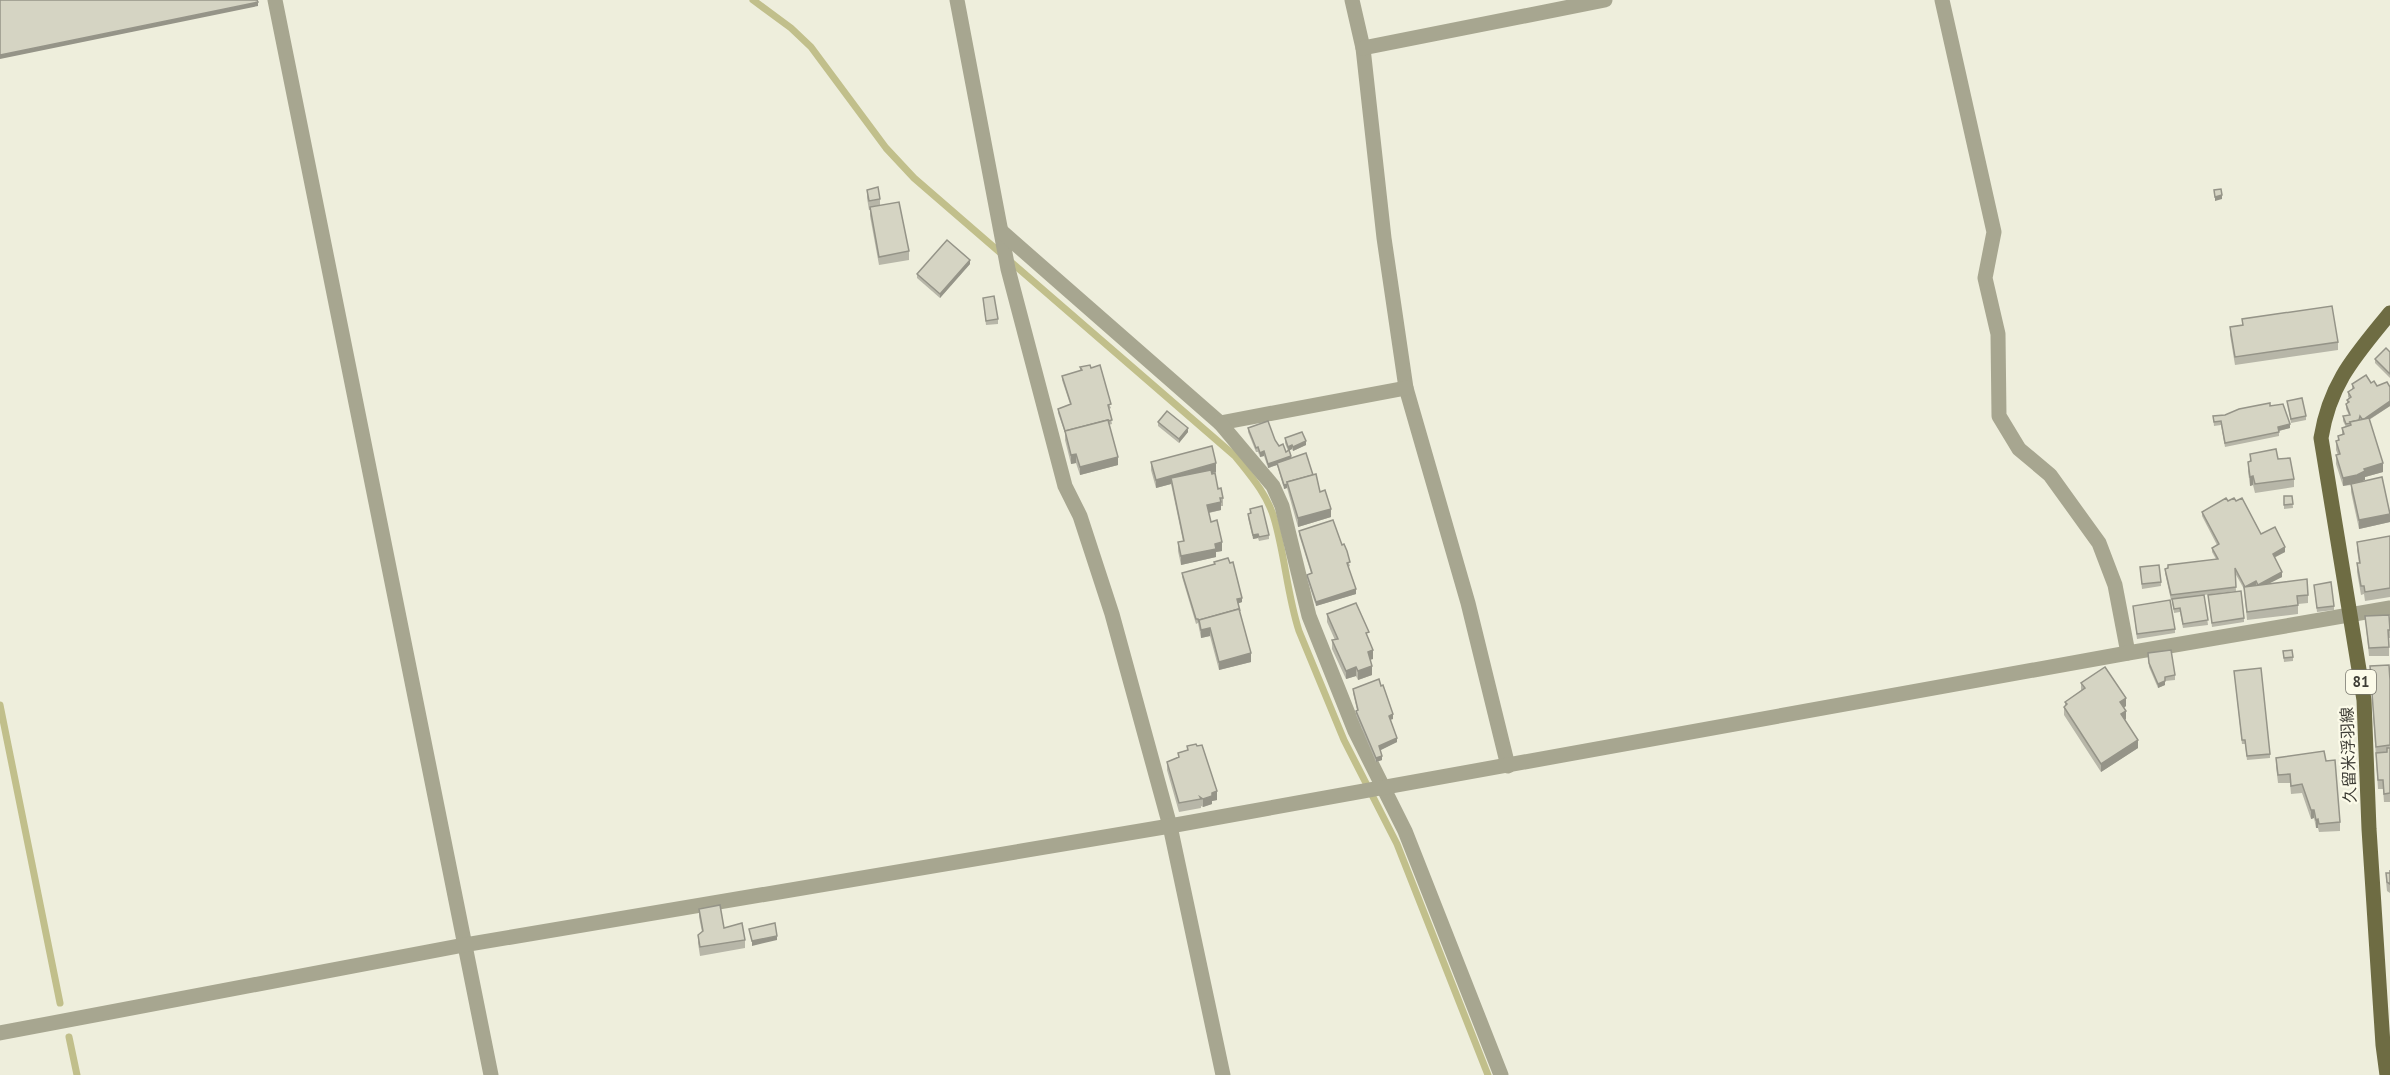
<svg xmlns="http://www.w3.org/2000/svg" width="2390" height="1075" font-family="'PT Sans','Noto Sans JP',sans-serif">
  <rect width="100%" height="100%" fill="#eeeedc"/>
  <g fill="none" stroke-linecap="round" stroke-linejoin="round">
    <!-- stream -->
    <g stroke="#c1bf8b" stroke-width="7">
      <path d="M753 0 791 28 811 47 886 148 914 178 1235 456C1250 475 1267 494 1274 518 1285 555 1287 594 1299 631L1344 740 1397 844 1488 1075"/>
      <path d="M0 705 60 1003"/>
      <path d="M69 1037 77 1075"/>
    </g>
    <!-- street -->
    <g stroke="#a7a690" stroke-width="15">
      <path d="M275 0 491 1075"/>
      <path d="M957 0 1008 269 1065 486 1080 516 1112 614 1170 826 1223 1075"/>
      <path d="M1352 0 1363 48 1384 238 1406 388 1468 603 1508 766"/>
      <path d="M1942 0 1994 232 1985 278 1998 334 1999 416 2019 449 2050 475 2099 543 2115 585 2128 653"/>
      <path d="M1363 48 1605 0"/>
      <path d="M1002 232 1220 423 1406 388"/>
      <path d="M1220 423 1273 486 1282 506 1309 616 1355 731 1405 831 1501 1075"/>
      <path d="M0 1033 464 945 1170 826 2128 653 2390 608"/>
    </g>
    <!-- primary -->
    <path stroke="#6e6c43" stroke-width="15" d="M2387 1075 2383 1045 2369 829 2364 700 2321 438C2330 382 2356 355 2390 313"/>
  </g>
  <!-- wall -->
  <g fill="#b7b6a8">
    <path d="M867 190 880 199V205L909 251V260L879 265 870 216V210H869L867 198Z"/>
    <path d="M970 264 940 298 917 278V274Z"/>
    <path d="M983 298 998 319V324L986 325Z"/>
    <path d="M2242 319 2338 342V350L2235 365 2230 335V327L2242 325Z"/>
    <path d="M2390 352V378L2375 363V359Z"/>
    <path d="M1080 367 1091 368 1111 408 1109 409 1112 424 1109 425 1118 465 1080 475 1076 463 1071 464 1065 440V433L1058 413V409L1070 404 1062 380V376L1080 371Z"/>
    <path d="M2371 383 2390 406 2369 420 2383 472 2365 477V480L2360 482 2390 522 2359 529 2351 492V485L2343 486 2336 464V455H2338L2336 450V441H2338V436L2342 435V428L2346 427 2343 421V416L2349 415 2346 409V404H2347V400L2349 398 2348 397V392L2352 390V384Z"/>
    <path d="M2287 401 2306 416V420L2291 423Z"/>
    <path d="M2270 406 2290 428 2279 431V436L2225 447 2221 425 2214 426 2213 416 2225 415Z"/>
    <path d="M1158 422 1188 432 1179 443 1158 426Z"/>
    <path d="M1248 428 1275 440 1279 446 1286 452 1288 451 1285 443V438L1306 445 1293 451 1292 449 1289 451 1291 458 1313 475 1331 517 1298 527 1287 488 1284 489 1277 465 1268 468 1264 456 1260 457 1258 452H1256L1248 432Z"/>
    <path d="M2250 454 2278 459 2294 479V487L2255 493 2253 485 2250 486 2248 471V462H2250Z"/>
    <path d="M1151 462 1216 472 1212 473 1223 498V506H1221V510L1209 513 1211 522 1222 551 1216 552V557L1181 565 1178 551V542L1183 541 1171 484 1156 488 1151 470Z"/>
    <path d="M2284 496H2292L2293 508 2284 509Z"/>
    <path d="M2228 501H2236L2261 534 2285 552 2274 558 2282 577 2268 584 2308 595V603L2298 604V614L2247 620 2244 589 2235 573 2236 591 2204 595 2208 625 2183 628 2180 612 2174 613 2172 600H2171L2165 573V569L2216 559 2212 552V548L2217 545 2202 516V512Z"/>
    <path d="M1250 509 1269 535V539L1259 541 1258 538 1253 539 1248 518V514H1250Z"/>
    <path d="M1299 531 1342 545 1350 566 1348 567 1356 594 1316 606 1307 579V575L1311 573 1299 535Z"/>
    <path d="M2390 536V597L2365 601 2364 594 2361 595 2357 572V563H2359L2357 550V542Z"/>
    <path d="M1214 562 1242 602 1238 603 1251 662 1219 670 1210 636 1201 638 1198 623 1196 624 1182 577V573L1214 565Z"/>
    <path d="M2140 567 2161 582V586L2142 589Z"/>
    <path d="M2314 585 2334 606V610L2317 612Z"/>
    <path d="M2208 595 2244 618V622L2212 627Z"/>
    <path d="M2133 606 2175 629V633L2137 639Z"/>
    <path d="M1327 614 1369 640 1373 659 1370 660 1372 675 1358 680 1356 676 1346 679 1332 649V640H1335L1327 622Z"/>
    <path d="M2365 616 2390 624V638H2389V656H2369Z"/>
    <path d="M2283 651 2293 657V661L2284 662Z"/>
    <path d="M2148 653 2175 675V680L2165 681V685L2158 688 2149 667Z"/>
    <path d="M2370 666 2390 680V802H2384L2383 789H2378Z"/>
    <path d="M2234 671 2270 754V758L2247 760 2245 744H2242Z"/>
    <path d="M2081 683 2126 706 2124 708 2126 719 2124 720 2138 748 2101 772 2064 715V707L2065 706V702L2081 691Z"/>
    <path d="M1353 689 1393 719 1390 720 1397 742 1380 750 1382 760 1376 762 1356 715V711L1357 710 1353 693Z"/>
    <path d="M1187 746 1217 800 1212 801V804L1203 807 1201 806V808L1179 812 1167 770V762L1178 757V753L1187 750Z"/>
    <path d="M2276 758 2326 761 2340 822V831L2319 832 2318 828H2316L2314 818 2311 819 2302 793 2291 794 2290 783H2278L2276 766Z"/>
    <path d="M2390 870V893L2387 891 2386 881 2390 873Z"/>
    <path d="M699 909 724 928 745 940V948L700 956 698 943V935L702 932 699 917Z"/>
  </g>
  <!-- shaded-wall -->
  <g fill="#959488">
    <path d="M258 2V6L0 59V55Z"/>
    <path d="M2222 195V199L2215 201V197Z"/>
    <path d="M970 260V264L940 298V294Z"/>
    <path d="M2390 401V406L2362 424V420Z"/>
    <path d="M2290 424V428L2278 431V427Z"/>
    <path d="M1188 428V432L1179 443V439Z"/>
    <path d="M1306 441V445L1293 451V447Z"/>
    <path d="M1292 445V449L1288 451V447Z"/>
    <path d="M1264 451V456L1260 457V453Z"/>
    <path d="M1076 454V463L1071 464V455Z"/>
    <path d="M1291 456V460L1277 463V465L1268 468V464Z"/>
    <path d="M1118 457V465L1080 475V467Z"/>
    <path d="M1216 463V472L1172 484 1171 478V484L1156 488V480Z"/>
    <path d="M2383 463V472L2365 477V480L2357 483 2343 486V478L2364 469Z"/>
    <path d="M2253 476V485L2250 486V477Z"/>
    <path d="M1287 484V488L1284 489V485Z"/>
    <path d="M1221 502V510L1207 513V505Z"/>
    <path d="M1331 509V517L1298 527V518Z"/>
    <path d="M2390 514V522L2359 529V520Z"/>
    <path d="M1258 534V538L1253 539V535Z"/>
    <path d="M1222 542V551L1216 552V557L1181 565V556Z"/>
    <path d="M2285 547V552L2273 558V554Z"/>
    <path d="M2282 572V577L2258 589V585Z"/>
    <path d="M2256 581V586L2245 587Z"/>
    <path d="M1356 589V594L1316 606V602Z"/>
    <path d="M1242 598V602L1237 604V599Z"/>
    <path d="M1210 628V636L1201 638V630Z"/>
    <path d="M1373 650V659L1368 660V652Z"/>
    <path d="M1251 653V662L1219 670V662Z"/>
    <path d="M1372 666V675L1358 680V671Z"/>
    <path d="M1356 667V676L1346 679V671Z"/>
    <path d="M2165 681V685L2158 688V684Z"/>
    <path d="M2126 698V706L2120 710V702Z"/>
    <path d="M2126 711V719L2121 723V714Z"/>
    <path d="M1393 714V719L1389 720V716Z"/>
    <path d="M1397 738V742L1379 751V746Z"/>
    <path d="M2138 740V748L2101 772V764Z"/>
    <path d="M1382 756V760L1376 762V758Z"/>
    <path d="M1217 791V800L1212 801V804L1203 807V799L1212 793Z"/>
    <path d="M2311 810H2314V818L2311 819Z"/>
    <path d="M2318 819V828H2316V820Z"/>
    <path d="M777 936V940L752 946V941Z"/>
  </g>
  <!-- building -->
  <g fill="#d5d4c3" stroke="#959488" stroke-width="1.5">
    <path d="M0 0H257L258 2 0 55Z"/>
    <path d="M878 187 880 199 869 201 867 190Z"/>
    <path d="M2221 189 2222 195 2215 197 2214 190Z"/>
    <path d="M899 202 909 251 879 257 870 207Z"/>
    <path d="M947 240 970 260 940 294 917 274Z"/>
    <path d="M994 296 998 319 986 321 983 298Z"/>
    <path d="M2332 306 2338 342 2235 357 2230 327 2243 325 2242 319Z"/>
    <path d="M2386 348 2390 352V374L2375 359Z"/>
    <path d="M1090 365 1091 368 1100 365 1111 404 1108 405 1112 420 1108 421V420L1065 431 1058 409 1071 404 1062 376 1082 370 1080 367Z"/>
    <path d="M2366 375 2371 383 2374 381 2377 386 2387 382 2390 387V401L2364 419H2362L2360 416 2359 420 2350 422 2351 423 2346 424 2343 416 2350 415 2346 404 2349 402 2347 400 2351 397 2348 392 2354 388 2352 384Z"/>
    <path d="M2302 398 2306 416 2291 419 2287 401Z"/>
    <path d="M2270 403V406L2283 404 2290 424 2278 427 2279 432 2225 443 2221 421 2214 422 2213 416 2225 415 2239 409Z"/>
    <path d="M1167 411 1188 428 1179 439 1158 422Z"/>
    <path d="M2369 418 2383 463 2364 469 2365 471 2357 475 2343 478 2336 455 2340 454 2336 441 2339 440 2338 436 2344 434 2342 428 2351 425 2350 422Z"/>
    <path d="M1108 420 1118 457 1080 467 1076 454 1071 455 1065 431Z"/>
    <path d="M1268 421 1275 440 1279 446 1283 444 1286 452 1289 450 1291 456 1268 464 1264 451 1260 453 1258 447 1256 448 1248 428Z"/>
    <path d="M1302 432 1306 441 1293 447 1292 445 1288 447 1285 438Z"/>
    <path d="M1212 446 1216 463 1156 480 1151 462Z"/>
    <path d="M2276 449 2278 459 2290 458 2294 479 2255 484 2253 476 2250 477 2248 462 2251 461 2250 454Z"/>
    <path d="M1306 453 1313 475 1287 482 1288 484 1284 485 1277 463Z"/>
    <path d="M1211 470 1212 474 1215 473 1218 489 1221 488 1223 498H1220L1221 502 1207 505 1211 522 1217 520 1222 542 1215 544 1216 549 1181 556 1178 542 1184 541 1171 478Z"/>
    <path d="M1316 474 1320 492 1325 490 1331 509 1298 518 1287 482Z"/>
    <path d="M2382 477 2390 514 2359 520 2351 484Z"/>
    <path d="M2284 496H2292L2293 504 2284 505Z"/>
    <path d="M2226 498 2228 501 2234 498 2236 501 2242 498 2261 534 2275 527 2285 547 2273 554 2282 572 2258 585 2256 581 2245 587 2235 568 2236 587 2171 595 2165 569 2168 568V565L2218 559 2212 548 2219 544 2202 512Z"/>
    <path d="M1262 506 1269 535 1259 537 1258 534 1253 535 1248 514 1251 513 1250 509Z"/>
    <path d="M1333 520 1342 545 1344 544 1347 551 1350 562 1347 563 1356 589 1316 602 1307 575 1312 573 1299 531Z"/>
    <path d="M2390 536V588L2365 592 2364 586H2361L2357 563H2360L2357 542Z"/>
    <path d="M1228 558 1230 563 1233 562 1242 598 1237 599 1240 611 1239 609 1199 620V622L1198 619H1196L1182 573 1215 564 1214 562Z"/>
    <path d="M2159 565 2161 582 2142 584 2140 567Z"/>
    <path d="M2307 579 2308 595 2297 596 2298 605 2247 612 2244 587Z"/>
    <path d="M2331 582 2334 606 2317 608 2314 585Z"/>
    <path d="M2241 591 2244 618 2212 623 2208 595Z"/>
    <path d="M2204 595 2208 620 2183 624 2180 608 2174 609 2172 599Z"/>
    <path d="M2170 600 2175 629 2137 634 2133 606Z"/>
    <path d="M1356 603 1369 632 1366 633 1373 650 1368 652 1372 666 1358 671 1356 667 1346 671 1332 640 1338 639 1327 614Z"/>
    <path d="M1239 609 1251 653 1219 662 1210 628 1201 630 1199 620Z"/>
    <path d="M2389 615 2390 630H2388L2389 647 2369 648 2365 616Z"/>
    <path d="M2171 650 2175 675 2165 677V681L2158 684 2149 663 2148 653Z"/>
    <path d="M2292 650 2293 657 2284 658 2283 651Z"/>
    <path d="M2389 665 2390 680V745L2376 747 2370 666Z"/>
    <path d="M2105 667 2126 698 2120 702 2126 711 2121 714 2138 740 2101 764 2064 707 2067 704 2065 702 2085 688 2081 683Z"/>
    <path d="M2261 668 2270 754 2247 756 2245 740H2242L2234 671Z"/>
    <path d="M1379 679 1381 686 1383 685 1393 714 1389 716 1397 738 1379 746 1382 756 1376 758 1356 711 1358 710 1353 689Z"/>
    <path d="M1196 744 1197 746 1202 745 1217 791 1212 793V796L1203 799 1200 797 1201 799 1179 803 1167 762 1179 757 1178 753 1188 750 1187 746Z"/>
    <path d="M2387 748H2390V793L2384 794 2383 780H2378L2376 753 2387 752Z"/>
    <path d="M2324 751 2326 761 2335 760 2340 822 2319 824 2318 819 2316 820 2314 810H2311L2302 784 2291 786 2290 774 2278 775 2276 758Z"/>
    <path d="M2390 870V884L2387 882 2386 873H2390Z"/>
    <path d="M720 905 724 928 742 923 745 940 700 947 698 935 703 931 699 909Z"/>
    <path d="M775 923 777 936 752 941 749 929Z"/>
  </g>
  <g text-anchor="middle" stroke-width="4.5" stroke-linejoin="round" paint-order="stroke">
    <!-- shield labels -->
    <rect fill="#fcfbe9" stroke="#77766c" stroke-width="1.5" x="2346" y="670" width="30" height="24" rx="4.5"/>
    <g font-size="15" font-weight="bold" fill="#3e3d36">
      <text x="2361" y="687">81</text>
    </g>
    <!-- street labels -->
    <g font-size="16" fill="#3e3d36" stroke="#fcfbe9">
      <text transform="translate(2348 755) rotate(-92)" y="6">久留米浮羽線</text>
    </g>
  </g>
</svg>
